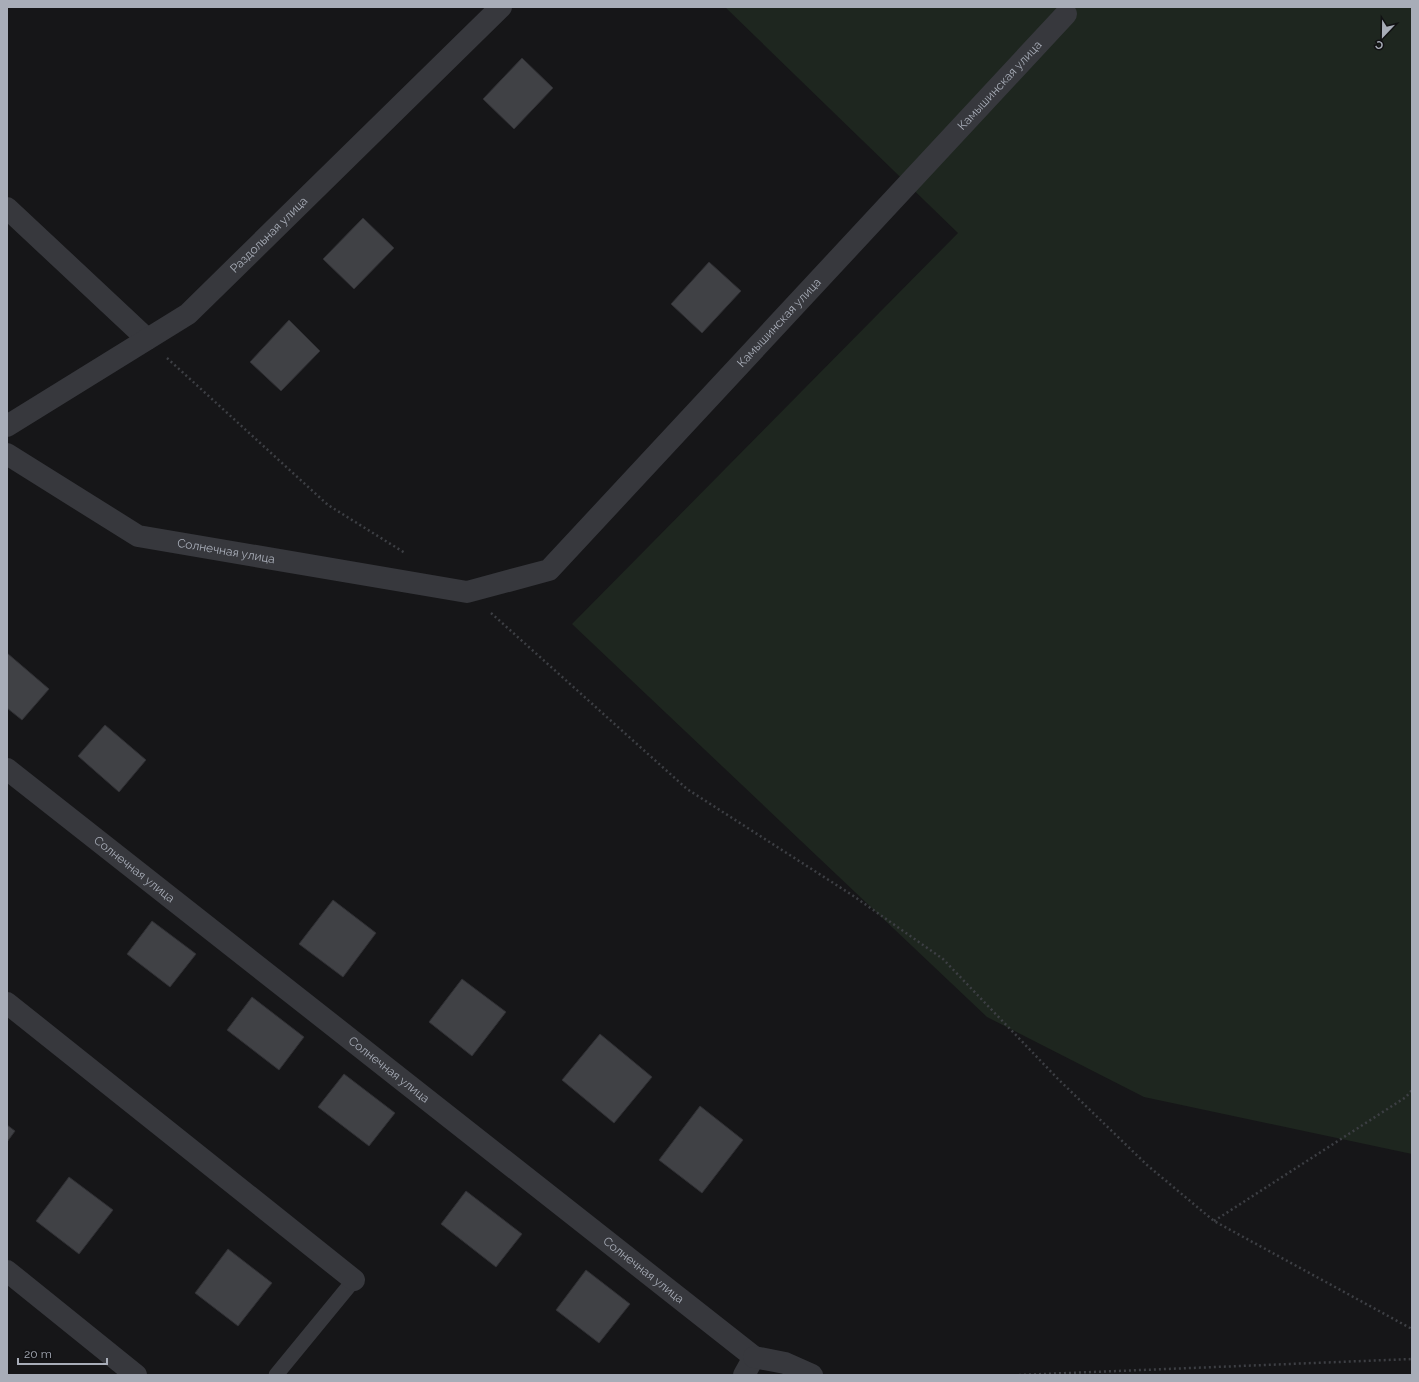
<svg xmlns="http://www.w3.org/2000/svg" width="1419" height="1382" font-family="Raleway,sans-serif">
  <rect width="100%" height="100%" fill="#161618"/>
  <!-- green -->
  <path fill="#1e261f" d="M725 7H1412V1154L1144 1097 987 1017 572 624 958 233Z"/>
  <!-- building -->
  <g fill="#404145" stroke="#303034">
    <path d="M522 58 553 88 514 129 483 99Z"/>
    <path d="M363 218 394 248 354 289 323 259Z"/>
    <path d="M709 262 741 291 702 333 671 304Z"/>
    <path d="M289 320 320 351 281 391 250 362Z"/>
    <path d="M7 653 49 689 22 720 7 708Z"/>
    <path d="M105 725 146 760 119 792 78 756Z"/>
    <path d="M333 900 376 933 343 977 299 944Z"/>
    <path d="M152 921 196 954 170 987 127 954Z"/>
    <path d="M462 979 506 1012 472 1056 429 1022Z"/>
    <path d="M252 997 304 1037 279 1070 227 1030Z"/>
    <path d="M600 1034 652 1077 614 1123 562 1080Z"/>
    <path d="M344 1074 395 1113 369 1146 318 1107Z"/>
    <path d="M700 1106 743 1140 702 1193 659 1160Z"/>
    <path d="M7 1125 15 1131 7 1142Z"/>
    <path d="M69 1177 113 1210 79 1254 36 1221Z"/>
    <path d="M466 1191 522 1234 496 1267 441 1224Z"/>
    <path d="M228 1249 272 1283 238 1326 195 1293Z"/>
    <path d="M586 1270 630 1304 599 1343 556 1310Z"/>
  </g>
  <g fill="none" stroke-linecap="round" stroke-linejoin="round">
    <!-- path -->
    <g stroke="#3d3f44" stroke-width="2.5" stroke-dasharray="2 3" stroke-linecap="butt">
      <path d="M167 358 328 505 405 553"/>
      <path d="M491 613 687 789 852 895 943 959 1058 1079 1147 1165 1214 1221 1412 1329"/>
      <path d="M1214 1221 1406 1097 1412 1090"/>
      <path d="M1019 1375 1412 1359"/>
    </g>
    <!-- service -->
    <path stroke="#37383d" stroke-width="15" d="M276 1375 354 1280"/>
    <!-- minor -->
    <g stroke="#37383d" stroke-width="22">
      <path d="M7 208 147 339"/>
      <path id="s1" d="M7 426 188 314 501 7"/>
      <path id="s2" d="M7 454 138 536 467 592 549 570 1066 14"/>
      <path id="s3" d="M7 769 754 1357 744 1375"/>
      <path d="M7 1003 354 1280"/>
      <path d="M7 1271 136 1375"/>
      <path d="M754 1357 785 1363 812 1375"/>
    </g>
  </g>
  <g text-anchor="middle" stroke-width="4" stroke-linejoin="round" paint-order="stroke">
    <!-- street labels -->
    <g font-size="12" fill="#a8adb8" stroke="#111113">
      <text dy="4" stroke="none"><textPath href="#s2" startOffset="1235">Камышинская улица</textPath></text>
      <text dy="4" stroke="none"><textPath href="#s1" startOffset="326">Раздольная улица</textPath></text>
      <text dy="4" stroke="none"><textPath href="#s2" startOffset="911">Камышинская улица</textPath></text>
      <text dy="4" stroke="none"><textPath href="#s2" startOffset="244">Солнечная улица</textPath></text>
      <text dy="4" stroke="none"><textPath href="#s3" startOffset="162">Солнечная улица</textPath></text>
      <text dy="4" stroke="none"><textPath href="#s3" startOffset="486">Солнечная улица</textPath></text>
      <text dy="4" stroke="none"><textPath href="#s3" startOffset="810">Солнечная улица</textPath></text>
    </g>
  </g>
  <!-- border -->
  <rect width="1419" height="1382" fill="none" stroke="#a8adb8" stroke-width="16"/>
  <!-- north arrow -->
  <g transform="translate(1383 36) rotate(202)" stroke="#111113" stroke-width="3" paint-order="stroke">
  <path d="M0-3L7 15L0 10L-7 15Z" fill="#a8adb8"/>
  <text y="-6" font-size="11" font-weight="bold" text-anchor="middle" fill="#a8adb8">С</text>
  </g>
  <!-- scale -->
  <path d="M18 1358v6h89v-6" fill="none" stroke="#a8adb8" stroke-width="2"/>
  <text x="24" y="1358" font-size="12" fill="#a8adb8" stroke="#111113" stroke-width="3" paint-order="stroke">20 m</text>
</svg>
